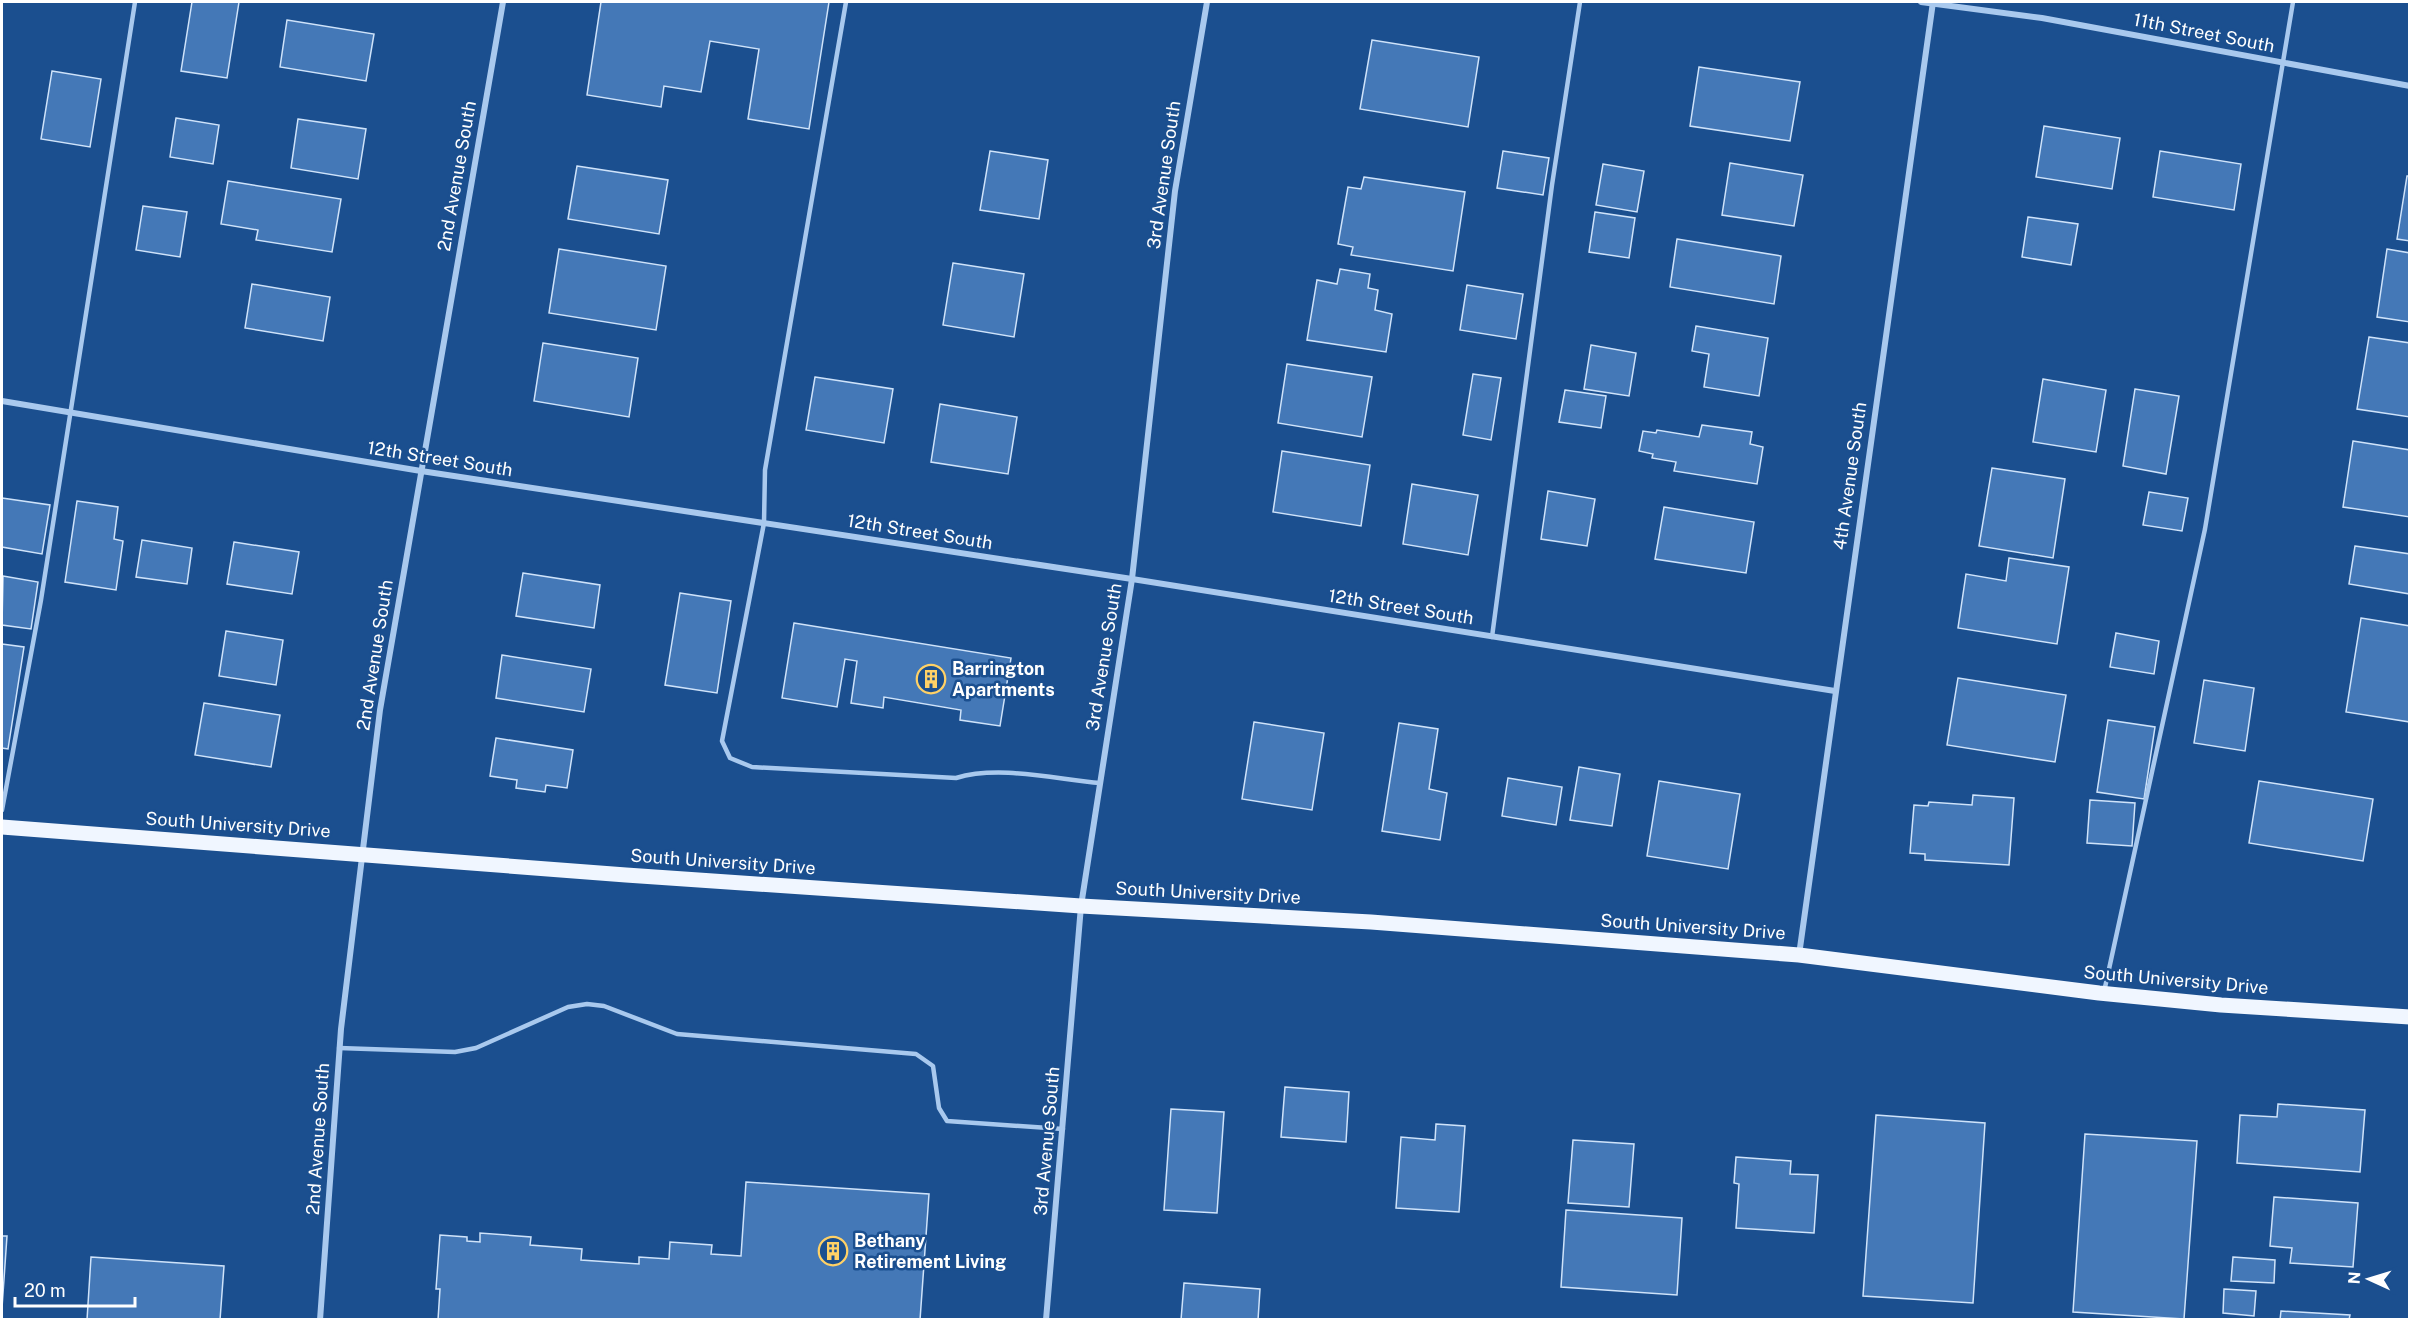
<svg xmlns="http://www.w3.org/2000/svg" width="2411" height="1321" font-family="'Public Sans',sans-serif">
  <rect width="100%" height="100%" fill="#1b4f8f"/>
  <!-- building -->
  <g fill="#4478b7" stroke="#cfe3fa" stroke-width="1.5">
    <path d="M192 2H239L227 78 181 71Z"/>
    <path d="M601 2H829L809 129 748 119 759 49 710 41 701 92 664 86 661 107 587 95Z"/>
    <path d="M287 20 374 34 366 81 280 67Z"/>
    <path d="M1372 40 1479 57 1468 127 1360 109Z"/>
    <path d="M1699 67 1800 82 1790 141 1690 126Z"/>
    <path d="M52 71 101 79 90 147 41 139Z"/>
    <path d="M176 118 219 125 213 164 170 157Z"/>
    <path d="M298 119 366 129 358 179 291 168Z"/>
    <path d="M2044 126 2120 138 2112 189 2036 177Z"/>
    <path d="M990 151 1048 160 1039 219 980 210Z"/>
    <path d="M1503 151 1549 158 1543 195 1497 188Z"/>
    <path d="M2160 151 2241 164 2234 210 2153 197Z"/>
    <path d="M1730 163 1803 175 1794 226 1722 215Z"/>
    <path d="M1603 164 1644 171 1637 212 1596 205Z"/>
    <path d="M577 166 668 180 659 234 568 219Z"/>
    <path d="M2407 176H2410V241L2397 239Z"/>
    <path d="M1364 177 1465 192 1453 271 1351 255 1353 247 1338 244 1348 187 1361 189Z"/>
    <path d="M228 181 341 199 332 252 256 240 258 230 221 224Z"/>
    <path d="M143 206 187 212 180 257 136 250Z"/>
    <path d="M1595 212 1635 218 1629 258 1589 252Z"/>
    <path d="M2028 217 2078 224 2071 265 2022 257Z"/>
    <path d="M1677 239 1781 256 1774 304 1670 287Z"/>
    <path d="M559 249 666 266 656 330 549 313Z"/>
    <path d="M2387 249 2410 253V322L2377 317Z"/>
    <path d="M953 263 1024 274 1014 337 943 325Z"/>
    <path d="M1340 269 1370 274 1368 288 1378 290 1375 310 1392 314 1386 352 1307 340 1317 280 1337 284Z"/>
    <path d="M252 284 330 297 323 341 245 328Z"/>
    <path d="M1467 285 1523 294 1516 339 1460 330Z"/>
    <path d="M1696 326 1768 338 1759 396 1704 387 1709 354 1692 351Z"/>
    <path d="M2369 337 2410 343V417L2357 409Z"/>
    <path d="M543 343 638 358 629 417 534 401Z"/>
    <path d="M1591 345 1636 353 1629 396 1584 389Z"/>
    <path d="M1287 364 1372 377 1362 437 1278 423Z"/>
    <path d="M1473 374 1501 378 1491 440 1463 435Z"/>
    <path d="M815 377 893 389 884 443 806 430Z"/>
    <path d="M2043 379 2106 390 2096 452 2033 442Z"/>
    <path d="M2135 389 2179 396 2166 474 2123 466Z"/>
    <path d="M1565 390 1606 396 1601 428 1559 422Z"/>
    <path d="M940 404 1017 417 1008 474 931 462Z"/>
    <path d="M1702 425 1752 432 1750 444 1763 447 1757 484 1674 471 1676 462 1652 458 1653 454 1639 451 1643 431 1656 433 1657 430 1699 437Z"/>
    <path d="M2353 441 2410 450V517L2343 507Z"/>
    <path d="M1282 451 1370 465 1361 526 1273 512Z"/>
    <path d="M1992 468 2065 479 2053 558 1979 546Z"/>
    <path d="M1412 484 1478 495 1468 555 1403 544Z"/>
    <path d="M1548 491 1595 499 1587 546 1541 539Z"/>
    <path d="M2149 492 2188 498 2182 531 2143 525Z"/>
    <path d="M2 498 50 505 42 554 2 547Z"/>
    <path d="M77 501 118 507 114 539 123 541 116 590 65 582Z"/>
    <path d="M1664 507 1754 522 1746 573 1655 559Z"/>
    <path d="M142 540 192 548 187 584 136 577Z"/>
    <path d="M234 542 299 552 292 594 227 584Z"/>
    <path d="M2355 546 2410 554V594L2349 584Z"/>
    <path d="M2009 558 2069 567 2057 644 1958 628 1966 574 2006 581Z"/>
    <path d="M523 573 600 585 594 628 516 616Z"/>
    <path d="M3 576 38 582 31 629 2 625Z"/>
    <path d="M680 593 731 601 717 693 665 685Z"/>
    <path d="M2361 618 2410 626V722L2346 712Z"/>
    <path d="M794 623 1011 658 1000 726 960 720 961 710 884 697 883 708 851 703 857 661 845 659 837 707 782 698Z"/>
    <path d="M226 631 283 640 276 685 219 676Z"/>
    <path d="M2116 633 2159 641 2154 674 2110 667Z"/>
    <path d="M2 644 24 647 8 749 2 748Z"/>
    <path d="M502 655 591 669 584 712 496 698Z"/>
    <path d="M1958 678 2066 695 2055 762 1947 745Z"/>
    <path d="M2204 680 2254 688 2245 751 2194 743Z"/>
    <path d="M204 703 280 715 271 767 195 755Z"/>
    <path d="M2108 720 2155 727 2144 799 2097 792Z"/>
    <path d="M1254 722 1324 733 1312 810 1242 799Z"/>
    <path d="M1399 723 1438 729 1429 789 1447 793 1440 840 1382 831Z"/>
    <path d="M496 738 573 750 567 788 546 785 545 792 516 788 517 780 490 776Z"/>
    <path d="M1579 767 1620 774 1612 826 1570 820Z"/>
    <path d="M1508 778 1562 787 1556 825 1502 816Z"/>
    <path d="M1659 781 1740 794 1728 869 1647 856Z"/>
    <path d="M2259 781 2373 799 2363 861 2249 843Z"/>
    <path d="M1973 795 2014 798 2009 865 1925 860V854L1910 853 1914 805 1928 806 1929 802 1972 805Z"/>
    <path d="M2090 800 2135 803 2132 846 2087 843Z"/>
    <path d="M1285 1087 1349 1092 1346 1142 1281 1137Z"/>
    <path d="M2278 1104 2365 1110 2360 1172 2237 1163 2240 1115 2277 1117Z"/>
    <path d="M1171 1109 1224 1112 1217 1213 1164 1210Z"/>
    <path d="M1876 1115 1985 1123 1973 1303 1863 1296Z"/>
    <path d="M1436 1124 1465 1126 1459 1212 1396 1208 1401 1137 1435 1140Z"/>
    <path d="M2085 1134 2197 1141 2184 1319 2073 1312Z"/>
    <path d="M1573 1140 1634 1144 1629 1207 1568 1203Z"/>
    <path d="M1736 1157 1791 1161 1790 1174 1818 1175 1814 1233 1736 1228 1739 1184 1734 1183Z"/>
    <path d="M746 1182 929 1194 920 1320H438L440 1289H436L440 1235 467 1237V1241L480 1242V1233L531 1237 530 1245 582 1249 581 1260 639 1264V1257L669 1259 670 1242 712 1245 711 1254 741 1256Z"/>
    <path d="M2274 1197 2358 1203 2353 1267 2290 1263 2292 1248 2270 1246Z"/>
    <path d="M1566 1210 1682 1218 1677 1295 1561 1287Z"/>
    <path d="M2 1236H7L2 1308Z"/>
    <path d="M91 1257 224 1266 220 1320H87Z"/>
    <path d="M2233 1257 2275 1260 2274 1283 2231 1281Z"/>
    <path d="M1184 1283 1260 1289 1258 1320H1181Z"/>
    <path d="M2224 1289 2256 1291 2254 1316 2223 1313Z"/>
    <path d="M2281 1311 2350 1315 2349 1320H2280Z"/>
  </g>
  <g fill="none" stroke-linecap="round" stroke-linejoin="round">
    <!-- lane -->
    <g stroke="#a9c9ee" stroke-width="4.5">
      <path d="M846 2 765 470 764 523 722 741 730 758 752 767 956 778C999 765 1055 779 1100 783"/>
      <path d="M1492 637 1552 185 1580 2"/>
      <path d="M2 810 41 600 135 2"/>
      <path d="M2104 992 2205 529 2293 2"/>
      <path d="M339 1048 455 1052 476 1048 568 1007 587 1004 604 1006 677 1034 916 1054 933 1066 939 1108 947 1121 1063 1129"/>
    </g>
    <!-- street -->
    <g stroke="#a9c9ee" stroke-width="6">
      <path d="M1921 2 2042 18 2410 86"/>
      <path d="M2 401 421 471 1132 579 1835 691"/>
      <path d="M1799 955 1933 2"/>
      <path d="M320 1320 341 1029 380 710 503 2"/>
      <path d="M1046 1320 1081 906 1132 579 1175 191 1207 2"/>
    </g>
    <!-- primary -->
    <path stroke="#f0f6ff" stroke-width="15" d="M2 827 626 875 1081 906 1371 922 1799 955 2099 993 2221 1005 2410 1017"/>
  </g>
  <!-- icons -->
  <defs>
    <g id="building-ring" transform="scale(1.5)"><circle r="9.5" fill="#1b4f8f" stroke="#ffd166" stroke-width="1.5"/><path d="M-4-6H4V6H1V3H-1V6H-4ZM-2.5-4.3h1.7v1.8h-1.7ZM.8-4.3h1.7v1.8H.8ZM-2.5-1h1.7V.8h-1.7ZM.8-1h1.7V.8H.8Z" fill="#ffd166"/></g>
  </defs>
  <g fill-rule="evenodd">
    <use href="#building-ring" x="931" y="679"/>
    <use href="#building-ring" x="833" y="1251"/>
  </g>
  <g text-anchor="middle" stroke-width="5" stroke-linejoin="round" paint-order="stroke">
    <!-- street labels -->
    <g font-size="18" fill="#fff" stroke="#1b4f8f">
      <text transform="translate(2204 33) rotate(11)" y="6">11th Street South</text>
      <text transform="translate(1164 175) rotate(-82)" y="6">3rd Avenue South</text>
      <text transform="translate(457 176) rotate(-80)" y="6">2nd Avenue South</text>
      <text transform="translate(440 459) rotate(9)" y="6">12th Street South</text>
      <text transform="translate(1850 476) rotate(-82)" y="6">4th Avenue South</text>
      <text transform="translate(920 532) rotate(9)" y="6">12th Street South</text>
      <text transform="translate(1401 607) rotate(9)" y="6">12th Street South</text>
      <text transform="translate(375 655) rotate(-81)" y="6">2nd Avenue South</text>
      <text transform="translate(1104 657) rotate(-81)" y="6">3rd Avenue South</text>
      <text transform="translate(238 825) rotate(4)" y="6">South University Drive</text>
      <text transform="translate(723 862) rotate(4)" y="6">South University Drive</text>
      <text transform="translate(1208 893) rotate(3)" y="6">South University Drive</text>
      <text transform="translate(1693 927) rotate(4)" y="6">South University Drive</text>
      <text transform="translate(2176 980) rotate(5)" y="6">South University Drive</text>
      <text transform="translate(318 1139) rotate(-86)" y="6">2nd Avenue South</text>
      <text transform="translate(1047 1141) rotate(-85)" y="6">3rd Avenue South</text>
    </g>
    <!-- poi labels -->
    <g font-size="18" font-weight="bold" fill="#fff" stroke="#1b4f8f" text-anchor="start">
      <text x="952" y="675">Barrington<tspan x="952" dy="21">Apartments</tspan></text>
      <text x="854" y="1247">Bethany<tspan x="854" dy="21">Retirement Living</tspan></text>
    </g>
  </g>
  <!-- border -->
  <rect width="2411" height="1321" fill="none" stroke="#ffffff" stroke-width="6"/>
  <!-- north arrow -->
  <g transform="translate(2369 1279) rotate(274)" stroke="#1b4f8f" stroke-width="4.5" paint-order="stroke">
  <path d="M0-4.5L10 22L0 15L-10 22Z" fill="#ffffff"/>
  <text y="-9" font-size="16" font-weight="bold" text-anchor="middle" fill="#ffffff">N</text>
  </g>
  <!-- scale -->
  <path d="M15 1297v9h120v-9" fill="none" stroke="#ffffff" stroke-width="3"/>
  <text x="24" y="1297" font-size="18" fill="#ffffff" stroke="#1b4f8f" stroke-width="4.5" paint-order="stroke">20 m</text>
</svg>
